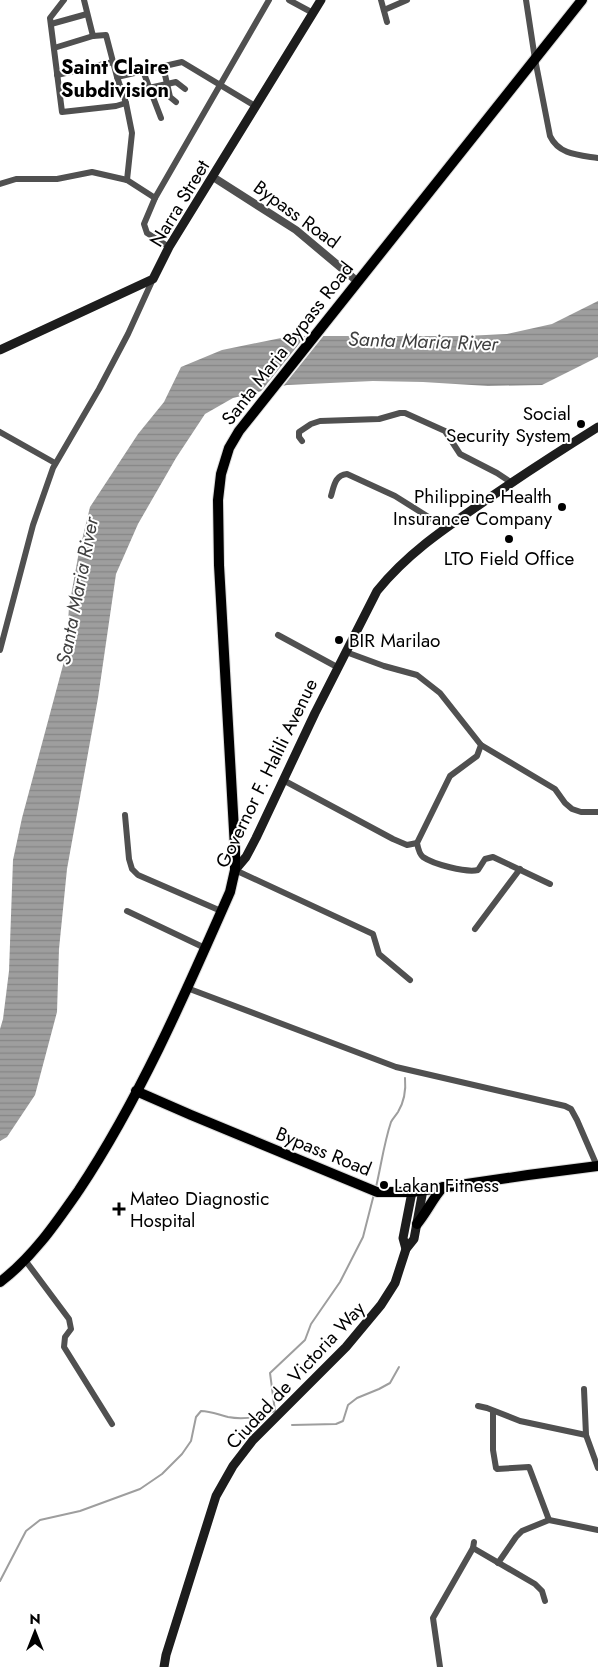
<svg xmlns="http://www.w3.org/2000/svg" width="598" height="1667" font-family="Jost,sans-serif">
  <defs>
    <pattern id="water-rules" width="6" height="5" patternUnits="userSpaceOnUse" patternTransform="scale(1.25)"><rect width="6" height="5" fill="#9e9e9e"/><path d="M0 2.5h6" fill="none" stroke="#868686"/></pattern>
  </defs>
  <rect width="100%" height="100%" fill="#fff"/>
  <!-- water -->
  <path fill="url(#water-rules)" d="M598 301V357L542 385 488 386 423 382 373 381 287 385 233 398 205 414 176 458 138 524 116 574 98 698 67 869 59 949 57 1012 35 1095 7 1137 0 1141V1029L3 1019 9 971 13 860 22 818 66 654 69 607 78 557 90 507 138 434 164 402 181 367 222 350 291 336H465L507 334 552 324Z"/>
  <!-- pier -->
  <path fill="#fff" d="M307 334H325L281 389 258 395Z"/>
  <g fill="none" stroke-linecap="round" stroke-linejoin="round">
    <!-- stream -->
    <g stroke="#9e9e9e" stroke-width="2">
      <path d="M376 1187C381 1166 384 1143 391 1122 393 1118 396 1115 398 1112 404 1102 406 1089 405 1078"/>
      <path d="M292 1425 336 1424 343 1421 348 1405 357 1398 379 1389 390 1383 399 1367"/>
      <path d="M0 1581 26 1531 40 1520 80 1511 140 1489 162 1474 182 1454 191 1441 196 1417 201 1411C211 1411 219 1415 228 1417 244 1420 260 1417 275 1411L270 1373 305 1340 311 1324 340 1282 363 1237 374 1194"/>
    </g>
    <!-- primary casing -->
    <g stroke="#dbdbdb" stroke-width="12">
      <g id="primary">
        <path d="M136 1091 191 1115 377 1192H412L528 1175 598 1166"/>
        <path d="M417 1224C427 1212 433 1198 443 1187"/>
        <path d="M0 1282C33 1257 56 1223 79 1190 140 1098 186 992 230 892L235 870V848L219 565 218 500 221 474 229 448 239 431 582 0"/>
      </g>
    </g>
    <!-- minor -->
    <g stroke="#505050" stroke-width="6">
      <path d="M64 0 50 18 62 112 116 106 126 103"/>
      <path d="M84 0 93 36 106 35 117 77 126 103 132 133 127 180"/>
      <path d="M289 0 313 13"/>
      <path d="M381 0 387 22"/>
      <path d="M526 0 535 59 550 136C559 155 579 155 598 158"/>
      <path d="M384 10 407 0"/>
      <path d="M51 24 87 14"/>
      <path d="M54 48 93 36"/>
      <path d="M163 66 170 97 176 102"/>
      <path d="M143 71 161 118"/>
      <path d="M57 75 113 62"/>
      <path d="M117 77 182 62 255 106"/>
      <path d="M149 88 176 82 185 89"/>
      <path d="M0 184 16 179H57L92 172 127 180 155 198"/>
      <path d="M169 247 147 233 144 224 155 198 269 0"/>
      <path d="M0 432 55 463"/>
      <path d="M302 441 299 437V432L311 424 320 421 379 419 400 413H405L445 431 460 454 497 473 512 483"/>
      <path d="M331 496C334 486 335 475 347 474L395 496 446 528"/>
      <path d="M278 635 337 667"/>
      <path d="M0 650 33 525 53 468 99 389 128 334 153 279"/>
      <path d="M346 652 384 666 417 675 440 693 481 745 477 756 450 776 417 843C418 848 419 854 423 857 433 864 466 873 478 870L485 859 493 857 550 884"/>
      <path d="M481 745 555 789 565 803 572 809 581 812H598"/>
      <path d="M283 780 393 839 407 845 417 843"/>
      <path d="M125 815 129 859 132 869 138 875 221 911"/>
      <path d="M235 870 373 934 379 954 410 980"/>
      <path d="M127 911 205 948"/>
      <path d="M475 929 520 869"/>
      <path d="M187 988 396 1067 565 1106 571 1109 577 1120 597 1166"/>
      <path d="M25 1260 69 1319 71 1329 65 1337 64 1347 112 1424"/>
      <path d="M584 1389 586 1435 598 1468"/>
      <path d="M478 1406 487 1408 520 1421 586 1435"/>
      <path d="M493 1411V1450L496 1468 497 1469 529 1467 549 1520"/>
      <path d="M549 1520 598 1530"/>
      <path d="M473 1548 535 1584 542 1591 545 1601"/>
      <path d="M498 1563 516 1537 522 1531 549 1520"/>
      <path d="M440 1667 433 1618 473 1548 474 1542"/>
    </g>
    <!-- tertiary -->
    <path stroke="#505050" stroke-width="8" d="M213 177 296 230 358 282"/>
    <!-- secondary -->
    <g stroke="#1d1d1d" stroke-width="9">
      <path d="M0 350 153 279 169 247 321 0"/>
      <path d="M235 870 246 857 256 838 315 713 377 591C406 555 441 531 479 505 518 478 558 452 598 427"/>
      <path d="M406 1249 403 1238 412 1192"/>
      <path d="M164 1667 166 1655 216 1496 233 1466 253 1440 346 1347 381 1305 395 1283 406 1249 414 1239 423 1190"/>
    </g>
    <!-- primary -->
    <use href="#primary" stroke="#000" stroke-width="10"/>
  </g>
  <!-- markers -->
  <g fill="#000" stroke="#fff" stroke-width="2">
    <circle cx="581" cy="424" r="5"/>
    <circle cx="562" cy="507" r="5"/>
    <circle cx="509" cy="539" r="5"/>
    <circle cx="339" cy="640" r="5"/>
    <circle cx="384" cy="1185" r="5"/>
    <path d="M116.5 1201.5h5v5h5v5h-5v5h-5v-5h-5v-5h5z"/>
  </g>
  <g text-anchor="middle" stroke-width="4" stroke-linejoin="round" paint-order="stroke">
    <!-- street labels -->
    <g font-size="19" fill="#000" stroke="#fff">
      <text transform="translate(179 203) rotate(-59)" y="7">Narra Street</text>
      <text transform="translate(297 214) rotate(36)" y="7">Bypass Road</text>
      <text transform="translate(287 343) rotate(-52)" y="7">Santa Maria Bypass Road</text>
      <text transform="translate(266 773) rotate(-64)" y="7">Governor F. Halili Avenue</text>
      <text transform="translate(324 1151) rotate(22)" y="7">Bypass Road</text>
      <text transform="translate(295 1375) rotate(-47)" y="7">Ciudad de Victoria Way</text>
    </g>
    <!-- poi labels -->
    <g font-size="19" fill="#000" stroke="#fff" text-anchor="start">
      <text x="571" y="420" text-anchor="end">Social<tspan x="571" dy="22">Security System</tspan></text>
      <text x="552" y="503" text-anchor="end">Philippine Health<tspan x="552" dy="22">Insurance Company</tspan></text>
      <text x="509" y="565" text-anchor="middle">LTO Field Office</text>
      <text x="349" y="647">BIR Marilao</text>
      <text x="394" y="1192">Lakan Fitness</text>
      <text x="130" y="1205">Mateo Diagnostic<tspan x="130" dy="22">Hospital</tspan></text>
    </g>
    <!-- neighbourhood labels -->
    <g font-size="20" font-weight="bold" fill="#000" stroke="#fff">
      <text x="115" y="74">Saint Claire<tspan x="115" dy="23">Subdivision</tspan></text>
    </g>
    <!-- water labels -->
    <g font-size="20" font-style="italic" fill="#3f3f3f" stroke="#fff">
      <text transform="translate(423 341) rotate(2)" y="7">Santa Maria River</text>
      <text transform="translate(77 591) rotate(-79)" y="7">Santa Maria River</text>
    </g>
  </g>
  <!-- north arrow -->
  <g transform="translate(35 1632)" stroke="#ffffff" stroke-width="4" paint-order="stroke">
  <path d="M0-4L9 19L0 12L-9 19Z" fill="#000000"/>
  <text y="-8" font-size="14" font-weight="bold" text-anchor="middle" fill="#000000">N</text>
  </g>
</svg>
